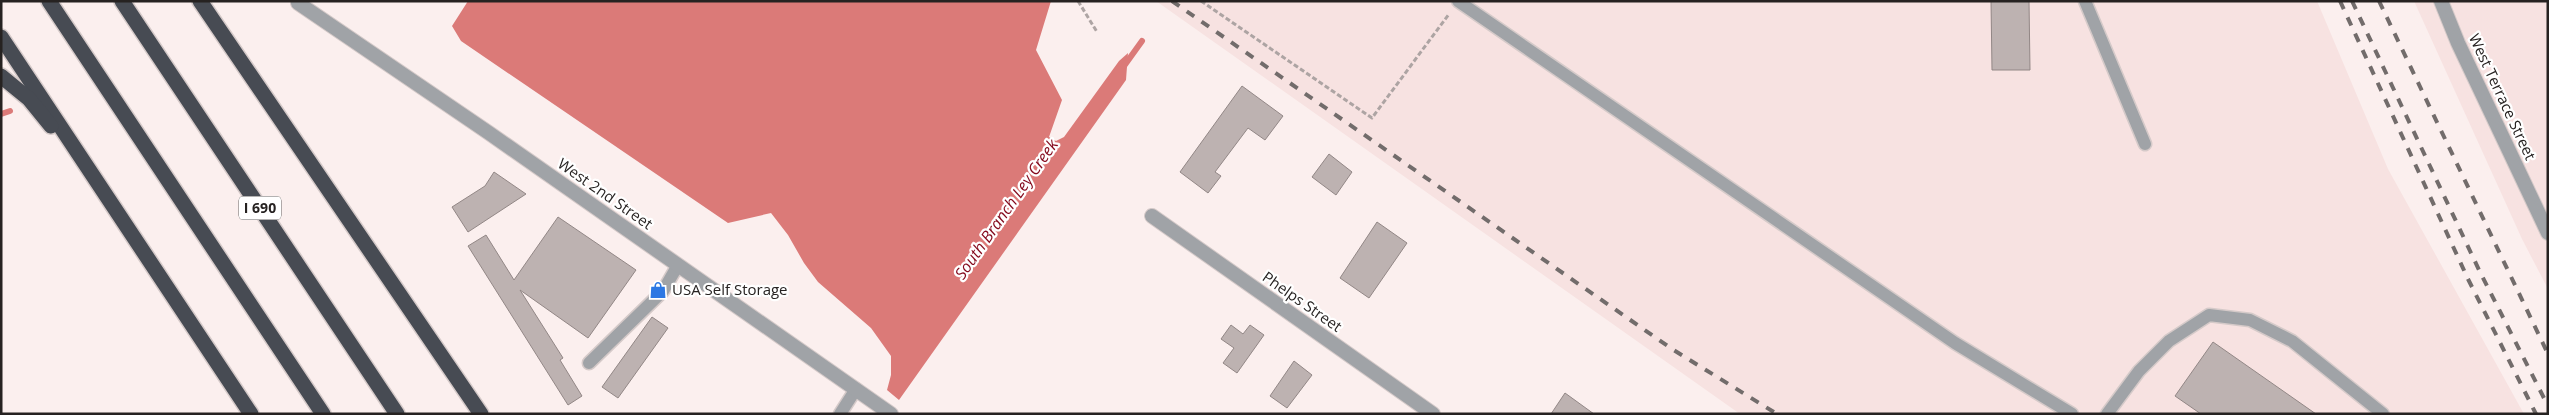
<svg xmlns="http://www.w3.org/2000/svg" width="2549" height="415" font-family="'Open Sans',sans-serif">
  <rect width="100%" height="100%" fill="#fbefee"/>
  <!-- built -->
  <g fill="#f7e2e1">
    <path d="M1156 1H2317L2388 169 2524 414H1740Z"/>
    <path d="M2414 1H2548V289L2522 239Z"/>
  </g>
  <!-- water -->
  <path fill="#db7a78" d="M468 1H1051L1036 50 1062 100 1049 137 1056 141 1064 137 1119 61 1128 53 1126 80 899 400 887 390 891 375V356L871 328 818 282 804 263 788 235 771 213 728 223 461 41 452 26Z"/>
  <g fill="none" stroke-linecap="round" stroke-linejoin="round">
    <!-- stream -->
    <g stroke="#db7a78" stroke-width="6">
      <path d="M1124 66 1142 41"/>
      <path d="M1 114 10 111"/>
    </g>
  </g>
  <!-- building -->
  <g fill="#bdb2b1" stroke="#928786">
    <path d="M1991 1H2029L2030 70H1992Z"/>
    <path d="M1242 86 1283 116 1265 140 1248 128 1215 172 1221 176 1208 193 1180 172Z"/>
    <path d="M1329 154 1352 172 1336 195 1312 177Z"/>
    <path d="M494 172 526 194 468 232 452 207 485 186Z"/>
    <path d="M558 217 636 270 588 338 520 290 563 358 560 360 582 396 568 405 468 246 486 235 514 280Z"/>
    <path d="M1377 222 1407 243 1369 298 1340 278Z"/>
    <path d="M652 317 668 328 618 398 602 387Z"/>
    <path d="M1231 325 1243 334 1250 325 1264 335 1237 373 1223 363 1234 348 1221 339Z"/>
    <path d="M2213 342 2316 414H2201L2175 396Z"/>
    <path d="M1294 361 1312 375 1287 408 1270 396Z"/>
    <path d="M1565 393 1594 414H1551Z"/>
  </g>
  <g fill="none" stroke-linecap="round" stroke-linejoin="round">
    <!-- service casing -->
    <g stroke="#d5cac9" stroke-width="15">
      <g id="service">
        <path d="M1458 1 1955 343 2072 414"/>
        <path d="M2085 1 2145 144"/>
        <path d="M589 363 663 291 678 265"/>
        <path d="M840 414 856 389"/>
        <path d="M2107 414 2139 371 2169 341 2209 315 2250 320 2292 341 2383 414"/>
      </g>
    </g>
    <!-- minor casing -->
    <g stroke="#d5cac9" stroke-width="16">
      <g id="minor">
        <path d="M2441 1 2458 43 2548 233"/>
        <path d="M298 3 489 133 891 414"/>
        <path d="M1152 216 1433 414"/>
      </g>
    </g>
    <!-- motorway casing -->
    <g stroke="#d5cac9" stroke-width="18">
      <g id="motorway">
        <path d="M49 1 323 414"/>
        <path d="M122 1 397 414"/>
        <path d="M200 1 481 414"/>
        <path d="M1 37 251 414"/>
        <path d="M1 76 29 99 51 126"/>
      </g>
    </g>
    <!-- path -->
    <g stroke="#ada4a3" stroke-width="3" stroke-dasharray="5 2.5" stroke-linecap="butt">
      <path d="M1078 1 1097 32"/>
      <path d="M1201 1 1372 118 1449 14"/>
    </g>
    <!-- service -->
    <use href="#service" stroke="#a0a3a7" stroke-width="12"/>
    <!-- minor -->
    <use href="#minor" stroke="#a0a3a7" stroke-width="14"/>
    <!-- motorway -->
    <use href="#motorway" stroke="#474b53" stroke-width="15"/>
    <!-- rail -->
    <g stroke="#726c6b" stroke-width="4" stroke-dasharray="9 9" stroke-linecap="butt">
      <path d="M1172 1 1672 349 1777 414"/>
      <path d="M2340 1 2468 279 2536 414"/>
      <path d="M2352 1 2480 272 2548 406"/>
      <path d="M2379 1 2548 354"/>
    </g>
  </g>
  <!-- icons -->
  <defs>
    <g id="shop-bare" transform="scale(1.35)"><path d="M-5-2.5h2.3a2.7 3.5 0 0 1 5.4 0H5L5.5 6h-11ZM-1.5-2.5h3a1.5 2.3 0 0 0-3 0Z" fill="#2c77e3" stroke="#fff" stroke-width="2.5" paint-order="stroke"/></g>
  </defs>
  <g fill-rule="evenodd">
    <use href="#shop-bare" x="658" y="290"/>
  </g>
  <g text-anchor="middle" stroke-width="4.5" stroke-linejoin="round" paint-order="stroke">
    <!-- shield labels -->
    <rect fill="#fff" stroke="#676464" stroke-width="1" x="239" y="196.5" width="42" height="23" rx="4"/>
    <g font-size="14" font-weight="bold" fill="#262221">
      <text x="260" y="213">I 690</text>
    </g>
    <!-- street labels -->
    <g font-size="15" fill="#262221" stroke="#fff">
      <text transform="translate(2502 97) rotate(65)" y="5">West Terrace Street</text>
      <text transform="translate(605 194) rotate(35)" y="5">West 2nd Street</text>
      <text transform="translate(1302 302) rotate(35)" y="5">Phelps Street</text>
    </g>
    <!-- poi labels -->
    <g font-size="15" fill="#262221" stroke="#fff" text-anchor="start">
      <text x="672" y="295">USA Self Storage</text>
    </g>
    <!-- water labels -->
    <g font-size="16" font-style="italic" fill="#84091c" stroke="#fff">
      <text transform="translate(1006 209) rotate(-55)" y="6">South Branch Ley Creek</text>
    </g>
  </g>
  <!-- border -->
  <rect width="2549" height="415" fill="none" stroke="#262221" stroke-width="5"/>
</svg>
